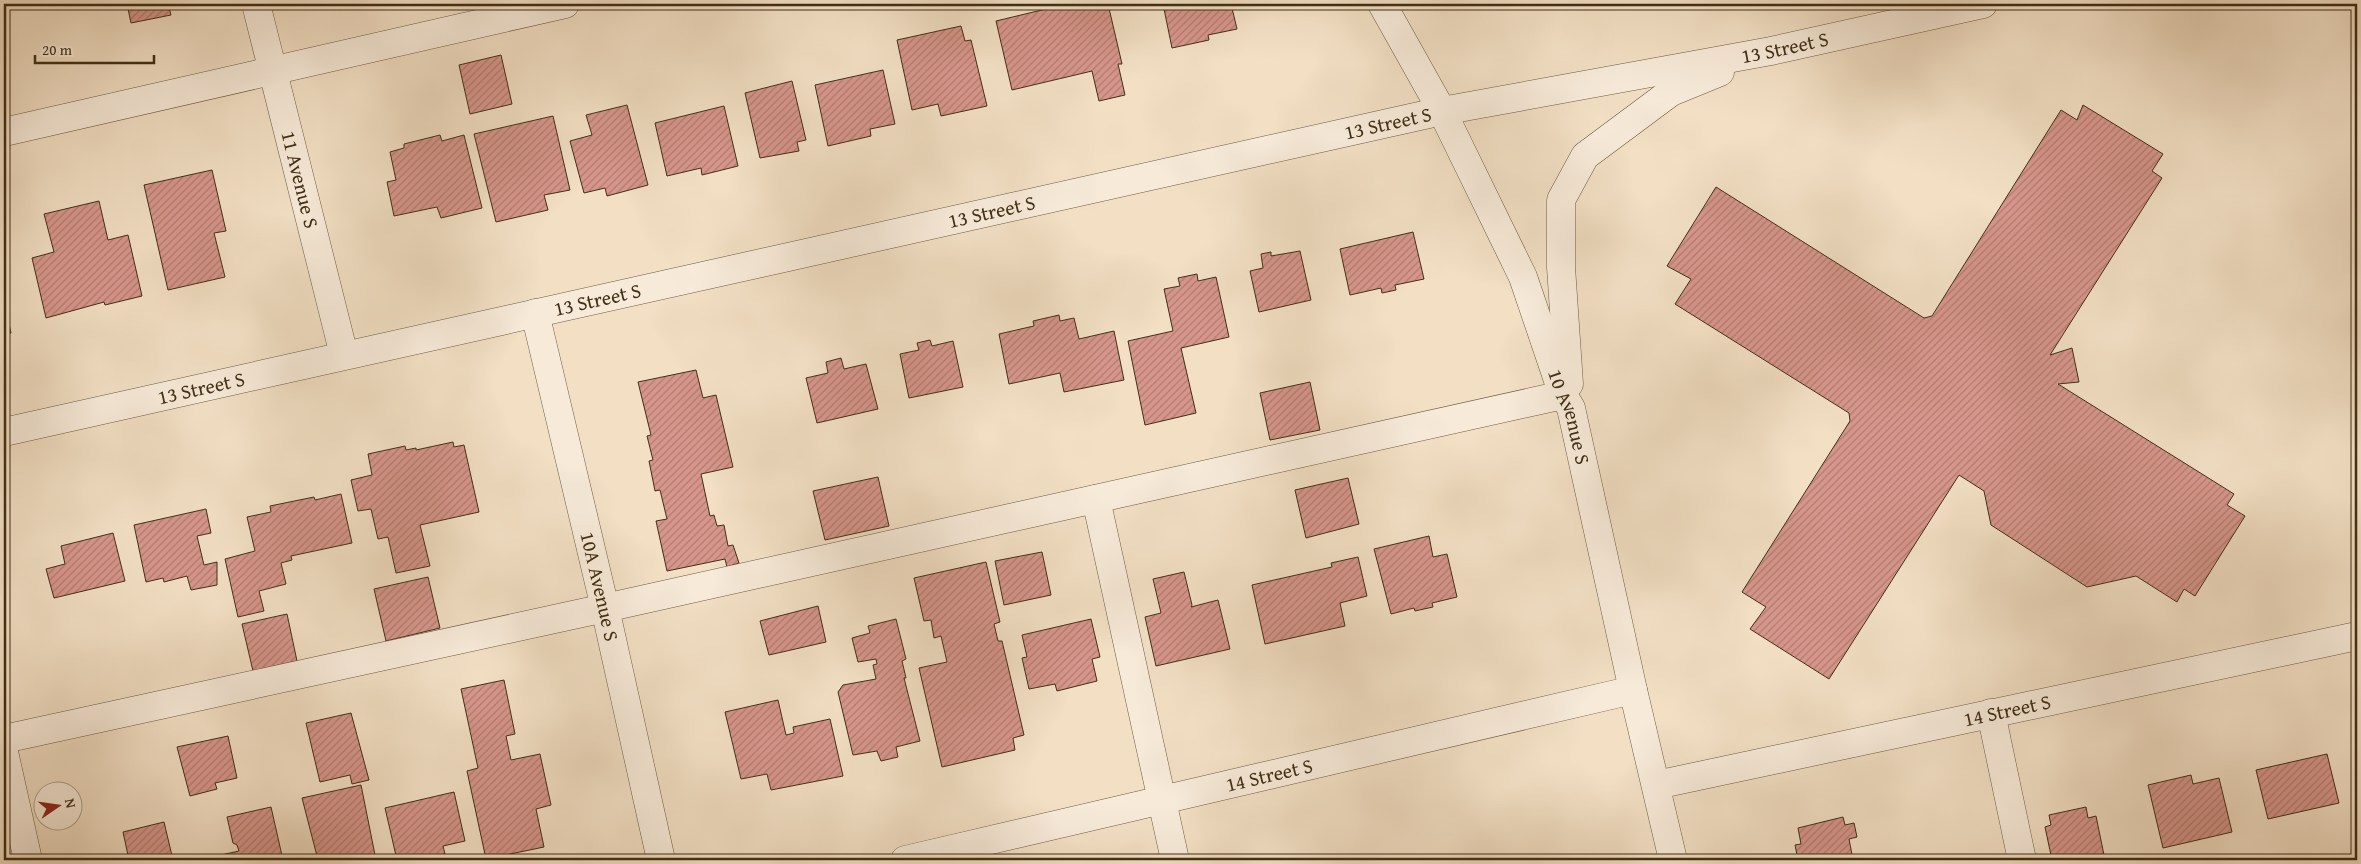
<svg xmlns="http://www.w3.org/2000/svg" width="2361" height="864" font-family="'Gentium Book Plus',serif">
  <defs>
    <pattern id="building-hatch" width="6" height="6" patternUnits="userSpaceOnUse" patternTransform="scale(1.25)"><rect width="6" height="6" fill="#d7968b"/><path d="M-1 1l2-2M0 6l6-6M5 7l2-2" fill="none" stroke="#b07b71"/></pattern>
  </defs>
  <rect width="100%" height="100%" fill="#f2dfc4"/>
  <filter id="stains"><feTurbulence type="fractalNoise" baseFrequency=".004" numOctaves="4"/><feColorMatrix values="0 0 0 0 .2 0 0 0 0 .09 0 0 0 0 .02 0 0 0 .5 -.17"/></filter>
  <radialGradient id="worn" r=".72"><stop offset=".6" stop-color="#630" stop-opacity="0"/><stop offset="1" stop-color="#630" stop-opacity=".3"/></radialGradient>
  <!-- building -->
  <g fill="url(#building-hatch)" stroke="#402f16">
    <path d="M127 4H168L171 15 131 23Z"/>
    <path d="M1067 4H1108L1122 64H1118L1125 95 1099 101 1092 71 1012 90 996 21Z"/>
    <path d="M1163 4H1231L1237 29 1208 35 1209 40 1172 48Z"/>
    <path d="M961 26 965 41 971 40 987 106 941 116 938 104 912 110 897 40Z"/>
    <path d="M501 55 512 104 470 114 459 65Z"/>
    <path d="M883 70 895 124 870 129 871 136 828 146 815 85Z"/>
    <path d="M792 81 806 140 797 142 799 151 760 158 745 93Z"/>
    <path d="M627 105 648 185 607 196 605 188 584 193 570 141 592 135 586 115Z"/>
    <path d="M2083 105 2163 154 2152 171 2162 178 2050 355 2072 348 2079 382 2058 384 2234 494 2227 505 2245 516 2195 596 2184 589 2177 602 2136 576 2087 587 1991 525 1984 491 1959 475 1829 679 1750 629 1766 607 1742 592 1850 421 1849 413 1675 304 1691 279 1667 266 1716 187 1924 318 1932 316 2061 110 2077 120Z"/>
    <path d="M724 106 738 166 702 175 701 168 667 176 655 123Z"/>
    <path d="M553 116 570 190 544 195 548 210 496 222 474 134Z"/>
    <path d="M440 135 442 141 464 135 482 208 441 218 437 207 394 216 387 182 396 180 390 152 404 148V144Z"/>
    <path d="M212 170 226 231 214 233 225 277 168 290 144 185Z"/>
    <path d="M99 201 108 240 128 235 142 296 105 305 104 302 46 318 32 258 54 252 44 214Z"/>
    <path d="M1413 232 1424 279 1395 285 1396 290 1382 293 1381 288 1350 295 1340 249Z"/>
    <path d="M1300 251 1311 300 1259 312 1250 271 1263 268 1261 254 1271 252V256Z"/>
    <path d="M1197 274 1198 281 1216 277 1229 337 1181 348 1196 413 1145 425 1128 341 1173 331 1164 289 1180 286 1178 278Z"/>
    <path d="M4 302 11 333 4 334Z"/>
    <path d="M1059 315 1060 321 1074 318 1079 339 1114 331 1124 380 1064 392 1060 373 1009 384 999 334 1034 326 1033 321Z"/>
    <path d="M930 340 932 346 953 341 963 387 909 398 900 354 919 350 917 343Z"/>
    <path d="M841 358 844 369 866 364 878 409 817 423 806 378 828 373 826 362Z"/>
    <path d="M696 370 703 398 716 395 733 467 701 474 710 516 714 515 717 526 724 525 728 546 733 545 739 563 727 567 725 559 667 571 656 521 667 519 660 490 655 491 649 461 653 460 647 436 651 435 638 382Z"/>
    <path d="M1310 382 1320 430 1270 440 1260 393Z"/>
    <path d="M453 442 454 447 464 445 479 512 420 525 430 566 396 573 388 537 378 539 371 509 358 511 351 480 372 475 368 454 405 446 406 450 416 448V450Z"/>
    <path d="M878 477 889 526 825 540 813 491Z"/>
    <path d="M1348 478 1359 524 1306 538 1295 490Z"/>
    <path d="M341 494 352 543 291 556 292 560 281 563 286 584 259 591 264 611 238 617 225 559 255 551 247 517 271 512 270 506 314 497 315 500Z"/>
    <path d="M206 509 211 533 197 536 204 565 217 562V585L191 590 187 576 164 582 163 578 146 582 134 525Z"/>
    <path d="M113 533 125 581 54 598 46 569 65 564 61 546Z"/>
    <path d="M1429 536 1433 557 1447 554 1457 597 1432 603 1433 607 1415 611 1414 608 1391 614 1374 549Z"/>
    <path d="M1042 552 1051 595 1004 605 995 561Z"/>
    <path d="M1358 557 1367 596 1340 603 1345 626 1265 644 1252 585 1332 567 1331 563Z"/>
    <path d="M986 562 1000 622 994 624 998 641H1002L1024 735 1013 738 1015 750 942 767 919 668 947 662 941 636 934 638 931 620 924 621 914 578Z"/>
    <path d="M1184 572 1192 605 1191 607 1218 600 1230 649 1156 666 1145 617 1161 613 1153 579Z"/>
    <path d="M428 577 440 628 386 641 374 589Z"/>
    <path d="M818 606 826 642 769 655 760 621Z"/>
    <path d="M287 614 297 661 253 671 242 624Z"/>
    <path d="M896 619 906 659 902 661 906 678H904L920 741 896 747 898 757 881 761 877 751 853 755 838 692 843 685 876 679 873 665 877 664 876 659 858 662 852 638 870 633 868 626Z"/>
    <path d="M1091 619 1100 657 1092 659 1097 681 1057 691 1055 684 1029 689 1022 658 1027 657 1022 635Z"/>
    <path d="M504 680 515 734 506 736 511 760 540 754 551 805 536 809 544 847 486 859 467 771 478 768 461 689Z"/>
    <path d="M778 700 786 735 794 733 793 727 830 719 843 776 771 790 767 774 741 779 725 712Z"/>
    <path d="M351 713 369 780 352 784 350 775 320 782 306 723Z"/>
    <path d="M228 736 237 778 215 783 217 789 190 796 177 747Z"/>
    <path d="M2327 754 2339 803 2268 819 2256 770Z"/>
    <path d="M2191 775 2193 784 2219 778 2232 832 2163 848 2148 785Z"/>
    <path d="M361 785 376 860H318L302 798Z"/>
    <path d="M454 792 465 841 443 846 445 854 416 860H397L385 808Z"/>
    <path d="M271 807 283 860H222L221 855 239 851 237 845 233 843 227 817Z"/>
    <path d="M2086 807 2088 818 2096 816 2105 860H2052L2045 827 2051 825 2049 815Z"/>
    <path d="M1843 817 1845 825 1854 823 1857 837 1849 839 1853 860H1798L1795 845 1801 844 1798 828Z"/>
    <path d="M164 822 173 860H129L123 832Z"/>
  </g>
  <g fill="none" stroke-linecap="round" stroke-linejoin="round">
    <!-- minor casing -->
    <g stroke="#6c5b42" stroke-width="29">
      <g id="minor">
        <path id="s1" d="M256 4 344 355"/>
        <path id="s2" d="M1382 4 1442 111 1523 277 1563 395 1571 408 1633 690 1673 860"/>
        <path d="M4 132 565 4"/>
        <path id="s3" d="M535 313 605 608 661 860"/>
        <path d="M1569 384 1561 267V200L1585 156 1671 92 1720 72"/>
        <path id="s4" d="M4 432 1442 111 1771 51 1983 4"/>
        <path d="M1096 499 1175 860"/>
        <path d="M1991 713 2022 860"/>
        <path d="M4 739 605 608 1563 395"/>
        <path d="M4 752 28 860"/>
        <path id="s5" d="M1656 785 2357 636"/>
        <path id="s6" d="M905 860 1633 690"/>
      </g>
    </g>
    <!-- minor -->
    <use href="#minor" stroke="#f7ead9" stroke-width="28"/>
  </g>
  <g text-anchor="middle" stroke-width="5" stroke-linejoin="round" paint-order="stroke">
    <!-- street labels -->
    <g font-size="20" fill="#402f16" stroke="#f7ead9">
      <text dy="7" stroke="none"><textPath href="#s4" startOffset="1822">13 Street S</textPath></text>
      <text dy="7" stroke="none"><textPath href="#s4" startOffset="1418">13 Street S</textPath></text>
      <text dy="7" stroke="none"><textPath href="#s1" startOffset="181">11 Avenue S</textPath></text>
      <text dy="7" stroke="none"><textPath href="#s4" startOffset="1012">13 Street S</textPath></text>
      <text dy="7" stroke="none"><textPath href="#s4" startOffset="608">13 Street S</textPath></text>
      <text dy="7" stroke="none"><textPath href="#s4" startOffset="202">13 Street S</textPath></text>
      <text dy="7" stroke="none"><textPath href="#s2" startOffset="455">10 Avenue S</textPath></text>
      <text dy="7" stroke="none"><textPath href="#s3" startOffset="281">10A Avenue S</textPath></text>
      <text dy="7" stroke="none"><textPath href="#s5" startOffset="359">14 Street S</textPath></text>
      <text dy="7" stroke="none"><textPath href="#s6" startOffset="374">14 Street S</textPath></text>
    </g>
  </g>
  <!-- margin -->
  <rect width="2361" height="864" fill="none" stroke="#f2dfc4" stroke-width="20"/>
  <rect x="5" y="5" width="2351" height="854" fill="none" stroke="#402f16" stroke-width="2.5"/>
  <rect x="10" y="10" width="2341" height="844" fill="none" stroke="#402f16"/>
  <!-- north arrow -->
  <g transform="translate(58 806) rotate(77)"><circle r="24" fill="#f7ead9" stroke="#ae9f8b"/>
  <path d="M0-4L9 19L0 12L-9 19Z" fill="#8f2418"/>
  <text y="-8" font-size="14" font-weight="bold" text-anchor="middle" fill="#402f16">N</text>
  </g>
  <!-- scale -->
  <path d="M35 55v8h119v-8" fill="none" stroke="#402f16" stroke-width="2.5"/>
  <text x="42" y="55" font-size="15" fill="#402f16" stroke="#f7ead9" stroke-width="4" paint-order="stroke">20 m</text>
  <rect width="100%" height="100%" filter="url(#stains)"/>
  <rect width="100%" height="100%" fill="url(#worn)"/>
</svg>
